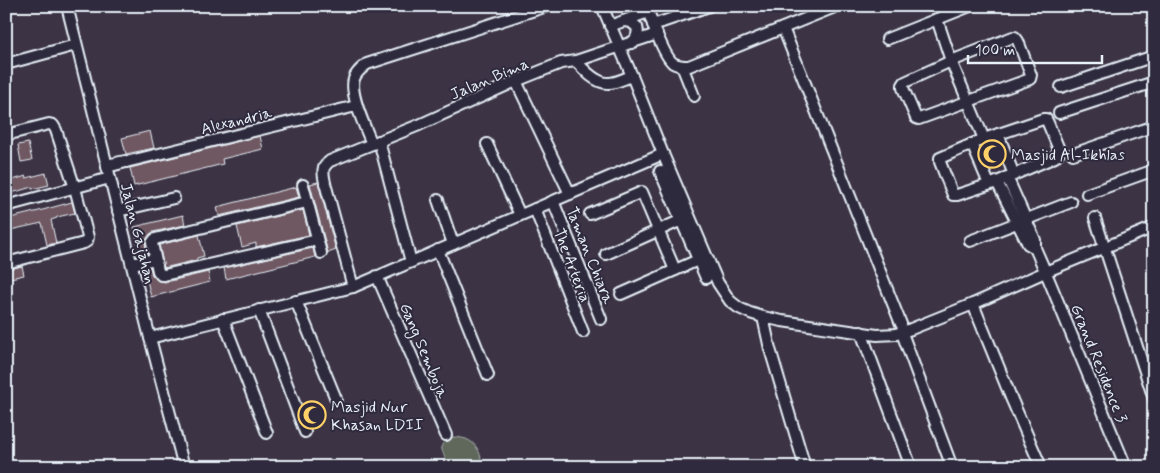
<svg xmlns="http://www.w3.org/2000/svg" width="1160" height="473" font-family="Mynerve,sans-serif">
  <rect width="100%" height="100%" fill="#3c3344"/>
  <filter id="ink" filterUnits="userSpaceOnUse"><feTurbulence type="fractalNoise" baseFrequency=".02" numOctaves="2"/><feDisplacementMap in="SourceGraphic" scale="10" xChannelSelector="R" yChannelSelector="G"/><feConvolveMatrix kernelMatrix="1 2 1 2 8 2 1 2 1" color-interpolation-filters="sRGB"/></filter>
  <g filter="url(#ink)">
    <!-- green -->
    <path fill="#60675b" stroke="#a4acaa" d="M454 437C458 437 462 438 466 439 477 443 483 456 481 467H448L441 447 445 440Z"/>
    <!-- building -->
    <g fill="#705862" stroke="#e8f1f8">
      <path d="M150 131 154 148 126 154 122 138Z"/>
      <path d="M260 136 263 149 222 159 223 164 134 186 130 168Z"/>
      <path d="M28 143 32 160 21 162 18 145Z"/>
      <path d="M46 173 49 185 32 189V187L8 194 6 182 26 176V178Z"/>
      <path d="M318 182 336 250 328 253 310 184Z"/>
      <path d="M296 187 299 197 219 216 217 207Z"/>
      <path d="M72 202 75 213 57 217V218L51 220 56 243 47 245 42 223 6 231V219L39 211Z"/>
      <path d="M303 210 309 235 256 247V243L242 247 237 226Z"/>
      <path d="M183 215 185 225 153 232 150 234 145 242 147 254 141 255 134 227Z"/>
      <path d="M199 235 204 256 197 258V260L164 268 159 245Z"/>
      <path d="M313 248 315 257 226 279 224 268Z"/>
      <path d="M22 266 24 275 6 279V270Z"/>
      <path d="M150 267 152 275 158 281 166 282 208 272 210 282 151 297 144 268Z"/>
    </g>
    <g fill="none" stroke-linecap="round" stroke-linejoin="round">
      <!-- minor casing -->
      <g stroke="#e8f1f8" stroke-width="14">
        <g id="minor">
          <path d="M67 6 150 338 184 467"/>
          <path d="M602 6 632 76 663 154 718 283 730 301 739 308 750 313 763 317 782 321 877 335 896 334 911 329 973 304 1045 272 1154 227"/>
          <path d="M647 6C650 18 664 56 673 63 678 66 684 66 689 66L837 6"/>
          <path d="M937 19 951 61 984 139"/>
          <path d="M624 21 631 22 637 27C639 34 637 39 631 43"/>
          <path d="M653 25 709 6"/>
          <path d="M610 26 648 12"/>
          <path d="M783 28 901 324"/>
          <path d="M1013 37H1015L1018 41 1031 75 1030 79 919 119 916 118 903 88V85L905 82 951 61Z"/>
          <path d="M887 39 970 6"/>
          <path d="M576 61C583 69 596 84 609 83 616 83 625 78 632 76"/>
          <path d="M6 64 76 45"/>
          <path d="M682 66 694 96"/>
          <path d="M516 81 570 194"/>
          <path d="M1061 87 1154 56"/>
          <path d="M1059 113 1154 82"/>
          <path d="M1043 119H1046L1048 123 1058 147 1059 152 1055 157 997 182 957 195H953L940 162V158L984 139Z"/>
          <path d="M998 134 1014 175"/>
          <path d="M6 135 49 124 53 125 56 130 75 188 88 237 87 241 84 243 6 263"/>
          <path d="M379 141 411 262"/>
          <path d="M372 144C366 129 349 94 354 79 356 72 362 68 367 64L547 6"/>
          <path d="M487 144 520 215"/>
          <path d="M972 144 989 184"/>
          <path d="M1073 154 1154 126"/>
          <path d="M126 162 352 107"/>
          <path d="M107 165 125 161 126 162 107 167"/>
          <path d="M660 171 706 278"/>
          <path d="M1007 177 1035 240V248L1049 280 1126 467"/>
          <path d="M997 182 1028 244 1035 248"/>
          <path d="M303 185 321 253"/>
          <path d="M1087 194 1154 170"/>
          <path d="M438 200 453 244"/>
          <path d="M553 201 601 319"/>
          <path d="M307 202 155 239 152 243 158 271 161 275H164L317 240"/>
          <path d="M6 206 110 178"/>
          <path d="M535 209 583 332"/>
          <path d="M118 211 174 198"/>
          <path d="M590 214 642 192 675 270"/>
          <path d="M1095 218 1154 399"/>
          <path d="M970 241 1071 202"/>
          <path d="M438 250 488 375"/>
          <path d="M606 254 686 218"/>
          <path d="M132 264 155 259"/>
          <path d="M377 276 446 435"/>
          <path d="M353 287 325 183C323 172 321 168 330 161L419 125 516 81 561 63 576 61 657 34"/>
          <path d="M621 294 698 260"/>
          <path d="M296 301 336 399"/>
          <path d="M973 304 1012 400 1041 467"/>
          <path d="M259 310 305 432"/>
          <path d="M763 317 770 349 805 467"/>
          <path d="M223 319 267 433"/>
          <path d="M861 332 911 467"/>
          <path d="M902 333 952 467"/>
          <path d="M150 338 353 287 663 154"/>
        </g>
      </g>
      <!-- minor -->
      <use href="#minor" stroke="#2f2a3d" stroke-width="10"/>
    </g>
  </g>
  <!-- icons -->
  <defs>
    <g id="mosque-ring" transform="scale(1.4375)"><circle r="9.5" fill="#2f2a3d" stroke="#ffd166" stroke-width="1.5"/><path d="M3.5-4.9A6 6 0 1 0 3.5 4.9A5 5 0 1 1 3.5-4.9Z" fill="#ffd166"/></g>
  </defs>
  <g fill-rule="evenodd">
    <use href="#mosque-ring" x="992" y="154"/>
    <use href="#mosque-ring" x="312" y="415"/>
  </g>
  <g text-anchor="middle" stroke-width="4" stroke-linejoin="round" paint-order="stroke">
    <!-- street labels -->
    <g font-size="16" fill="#e8f1f8" stroke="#2f2a3d">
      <text transform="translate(489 78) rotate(-23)" y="6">Jalan Bima</text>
      <text transform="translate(236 120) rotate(-14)" y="6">Alexandria</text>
      <text transform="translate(139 233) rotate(76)" y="6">Jalan Gajahan</text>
      <text transform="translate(591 255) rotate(68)" y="6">Taman Chiara</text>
      <text transform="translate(573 265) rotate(69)" y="6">The Arteria</text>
      <text transform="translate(425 350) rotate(67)" y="6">Gang Semboja</text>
      <text transform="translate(1100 363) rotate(68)" y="6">Grand Residence 3</text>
    </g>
    <!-- poi labels -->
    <g font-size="16" fill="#e8f1f8" stroke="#2f2a3d" text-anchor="start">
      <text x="1011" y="160">Masjid Al-Ikhlas</text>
      <text x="331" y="412">Masjid Nur<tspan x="331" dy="18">Khasan LDII</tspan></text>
    </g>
  </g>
  <!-- margin -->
  <rect width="1160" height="473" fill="none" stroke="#2f2a3d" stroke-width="25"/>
  <rect x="12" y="12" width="1135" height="448" fill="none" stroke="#e8f1f8" stroke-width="2" filter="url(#ink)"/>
  <!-- scale -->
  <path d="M968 55v8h134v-8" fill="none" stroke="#e8f1f8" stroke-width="2.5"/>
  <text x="975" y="55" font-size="15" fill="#e8f1f8" stroke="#2f2a3d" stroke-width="4" paint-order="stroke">100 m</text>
</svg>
